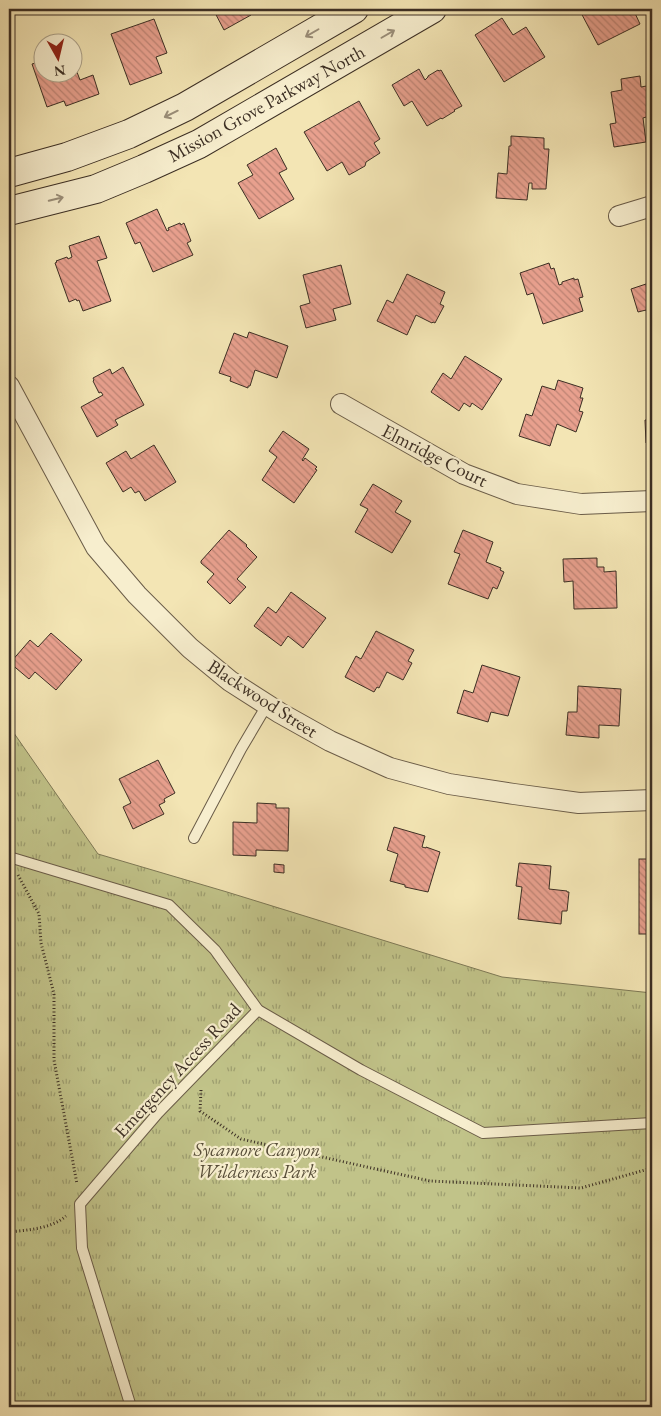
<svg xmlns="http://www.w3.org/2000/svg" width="661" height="1416" font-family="'EB Garamond',serif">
  <defs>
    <pattern id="park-tufts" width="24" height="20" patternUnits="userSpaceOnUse" patternTransform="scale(1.25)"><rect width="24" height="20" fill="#c1c389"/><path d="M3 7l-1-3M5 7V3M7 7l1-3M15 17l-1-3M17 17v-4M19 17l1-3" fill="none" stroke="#9e9f70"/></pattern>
    <pattern id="building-back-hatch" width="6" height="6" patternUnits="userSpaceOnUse" patternTransform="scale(1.25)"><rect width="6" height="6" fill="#e8a08e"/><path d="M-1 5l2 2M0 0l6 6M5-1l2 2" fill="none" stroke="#bd8374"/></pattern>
  </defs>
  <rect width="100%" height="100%" fill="#f3e5b4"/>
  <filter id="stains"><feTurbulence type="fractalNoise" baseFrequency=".004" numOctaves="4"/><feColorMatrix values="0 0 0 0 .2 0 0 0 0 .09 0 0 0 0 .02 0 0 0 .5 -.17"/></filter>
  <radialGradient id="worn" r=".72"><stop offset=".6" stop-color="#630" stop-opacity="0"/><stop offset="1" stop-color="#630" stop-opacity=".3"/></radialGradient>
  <!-- park -->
  <path fill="url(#park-tufts)" stroke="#7e7956" d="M9 726 98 854 227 892 502 977 652 993V1407H9Z"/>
  <!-- building -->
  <g fill="url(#building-back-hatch)" stroke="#3c2f24">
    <path d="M213 9H248L251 15 224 30Z"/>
    <path d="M579 9H633L640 24 598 45Z"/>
    <path d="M502 18 513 35 526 27 545 57 504 82 475 35Z"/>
    <path d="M154 19 167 53 156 57 162 73 130 85 111 34Z"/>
    <path d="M72 59 80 80 93 75 99 94 66 106 64 101 47 107 32 64 42 61V72H72Z"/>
    <path d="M419 69 425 80 428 77V76L438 70 439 71 441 70 462 106 454 110 455 111 442 119 441 118 427 126 412 101 404 106 392 85Z"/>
    <path d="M640 76 641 87 652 85V119L647 120 646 117 643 118 646 142 614 147 610 124 616 123 611 92 622 90 621 79Z"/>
    <path d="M359 101 380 139 374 143 380 153 366 162 365 166 349 175 342 162 327 171 304 132Z"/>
    <path d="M511 136 544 138V149H549L546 189H532V183H529L527 200 496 198 498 173 507 174 509 146H511Z"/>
    <path d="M276 148 287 169 279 173 294 199 259 219 238 183 253 175 247 165Z"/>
    <path d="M157 209 167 231 169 230 168 228 180 223 181 225 184 223 191 241 187 243 193 255 153 272 140 242 135 244 126 223Z"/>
    <path d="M99 236 107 258 97 261 111 301 83 311 79 300 77 301 76 299 69 302 55 263 57 262 56 261 67 257 68 259 72 257 69 246Z"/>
    <path d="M549 263 551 269 554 268 559 285 562 284V282L574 278V280L578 279 583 297 579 298 583 311 543 324 533 293 527 295 520 273Z"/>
    <path d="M341 265 351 304 333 309 336 320 306 328 300 306 310 303 303 275Z"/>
    <path d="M407 274 445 292 440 304 444 306 435 323 433 322 432 323 416 315 407 335 377 321 387 300 393 303Z"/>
    <path d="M652 282V330L646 310 638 312 631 289Z"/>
    <path d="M249 332 288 346 277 378 255 370 250 386H248V388L230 381 231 377 219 373 234 333 247 338Z"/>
    <path d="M465 356 502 379 482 410 472 403 470 407 464 403 459 411 431 392 443 373 451 379Z"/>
    <path d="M123 367 144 405 115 420 118 425 97 437 81 407 103 395 101 392 99 393 93 381 94 380 93 378 110 369 112 374Z"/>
    <path d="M558 380 583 388 580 398H583L579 411 583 412 576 432 557 424 550 446 519 436 526 414 532 416 542 386 555 390Z"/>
    <path d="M651 388H652V443H646L645 420H651Z"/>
    <path d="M283 431 309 449 302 460 303 461 305 458 317 467 315 469 317 470 294 503 262 480 277 457 269 451Z"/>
    <path d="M154 445 176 482 145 501 139 491 135 493 131 487 123 492 106 463 126 451 131 459Z"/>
    <path d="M373 484 402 501 395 512 411 521 392 553 355 532 368 509 360 505Z"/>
    <path d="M229 530 247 545 246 546 257 557 237 579 246 587 230 604 207 582 214 574 201 563V561Z"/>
    <path d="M463 530 493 542 486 562 501 568 500 570 504 572 497 589 493 587 488 599 448 584 460 554 454 552Z"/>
    <path d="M597 558V567H604V572L616 571 617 608 574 609 573 581 564 582 563 559Z"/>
    <path d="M291 592 326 618 303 648 288 636 281 646 254 626 268 607 276 613Z"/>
    <path d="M376 631 414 650 408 661 412 663 403 680 387 672 379 688 377 687 374 692 345 677 356 656 361 659Z"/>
    <path d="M51 633 82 660 56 690 35 672 29 679 10 663 30 640 38 647Z"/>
    <path d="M482 665 520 677 508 716 491 712 488 722 457 713 464 690 473 693Z"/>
    <path d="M578 686 621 689 619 726 599 725V738L566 735 568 712H577Z"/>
    <path d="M158 760 175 793 164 799 165 802 159 805 164 814 133 829 123 807 131 803 119 779Z"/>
    <path d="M257 803 276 804V808H289L288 851 256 850V856L233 855V822L257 823Z"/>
    <path d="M394 827 425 836 422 847 426 848V847L440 852 428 892 405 887V885L390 881 398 854 387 850Z"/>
    <rect x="639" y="859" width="13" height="75"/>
    <path d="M519 863 551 866 549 889 567 891V892H569L567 911H562L561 924 518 919 522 887 516 886Z"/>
    <path d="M274 864 284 865V873L274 872Z"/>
  </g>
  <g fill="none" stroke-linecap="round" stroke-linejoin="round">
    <!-- lane casing -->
    <g stroke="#6a5c48" stroke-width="12">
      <g id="lane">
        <path d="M194 838 241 749 267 705"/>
        <path d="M9 857 169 905 215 950 258 1010 361 1070 483 1133 652 1123"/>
        <path d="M131 1407 82 1248 80 1204 158 1113 258 1010"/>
      </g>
    </g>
    <!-- street casing -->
    <g stroke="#6a5c48" stroke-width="22">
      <g id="street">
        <path d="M619 216 652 206"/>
        <path d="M9 386 96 547 137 595 190 648 230 681 280 713 330 741 390 768 449 784 514 794 579 803 652 800"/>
        <path d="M341 404 464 474 517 494 581 504 652 501"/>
      </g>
    </g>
    <!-- secondary casing -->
    <g stroke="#3c2f24" stroke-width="30">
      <g id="secondary">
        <path d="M9 173 67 157 129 134 185 107 354 9"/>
        <path d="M9 211 96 189 144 169 199 144 432 9"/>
      </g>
    </g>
    <!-- path -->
    <g stroke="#3c2f24" stroke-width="3" stroke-dasharray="1 2.5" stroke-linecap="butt">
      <path d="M18 875 39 914 41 943 54 994V1060L77 1184"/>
      <path d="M201 1090 200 1111 241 1139 430 1181 581 1188 652 1168"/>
      <path d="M9 1232C27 1230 51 1229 66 1216"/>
    </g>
    <!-- lane -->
    <use href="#lane" stroke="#f7eece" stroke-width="10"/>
    <!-- street -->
    <use href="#street" stroke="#f7eece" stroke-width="20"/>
    <!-- secondary -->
    <use href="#secondary" stroke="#f7eece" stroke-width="28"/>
  </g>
  <!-- one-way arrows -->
  <defs><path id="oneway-shaft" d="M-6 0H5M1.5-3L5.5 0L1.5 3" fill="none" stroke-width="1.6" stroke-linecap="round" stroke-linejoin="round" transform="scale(1.25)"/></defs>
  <g stroke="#9a8e79">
    <use href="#oneway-shaft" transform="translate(312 33) rotate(150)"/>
    <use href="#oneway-shaft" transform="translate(388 34) rotate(-30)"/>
    <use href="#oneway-shaft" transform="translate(171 114) rotate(154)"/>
    <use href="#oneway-shaft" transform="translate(56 199) rotate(-14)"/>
  </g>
  <g text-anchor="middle" stroke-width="4.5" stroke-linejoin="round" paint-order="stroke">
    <!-- street labels -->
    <g font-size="19" fill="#3c2f24" stroke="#f7eece">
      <text transform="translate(266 103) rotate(-29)" y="7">Mission Grove Parkway North</text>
      <text transform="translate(435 455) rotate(27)" y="7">Elmridge Court</text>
      <text transform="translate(263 698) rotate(33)" y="7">Blackwood Street</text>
      <text transform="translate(177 1070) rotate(-47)" y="7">Emergency Access Road</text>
    </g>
    <!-- park labels -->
    <g font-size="19" font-style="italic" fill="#574d38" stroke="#f7eece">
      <text x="257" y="1156">Sycamore Canyon<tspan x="257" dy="22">Wilderness Park</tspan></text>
    </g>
  </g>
  <!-- margin -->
  <rect width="661" height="1416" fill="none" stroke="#f3e5b4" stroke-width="30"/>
  <rect x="10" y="10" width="641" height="1396" fill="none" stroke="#3c2f24" stroke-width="2.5"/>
  <rect x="15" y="15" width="631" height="1386" fill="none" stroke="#3c2f24"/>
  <!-- north arrow -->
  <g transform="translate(58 58) rotate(172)"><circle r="24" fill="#f7eece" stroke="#aca28a"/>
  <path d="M0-4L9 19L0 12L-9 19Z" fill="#8f2418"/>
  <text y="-8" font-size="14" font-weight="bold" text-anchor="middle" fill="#3c2f24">N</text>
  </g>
  <rect width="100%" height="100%" filter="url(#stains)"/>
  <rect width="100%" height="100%" fill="url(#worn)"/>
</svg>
